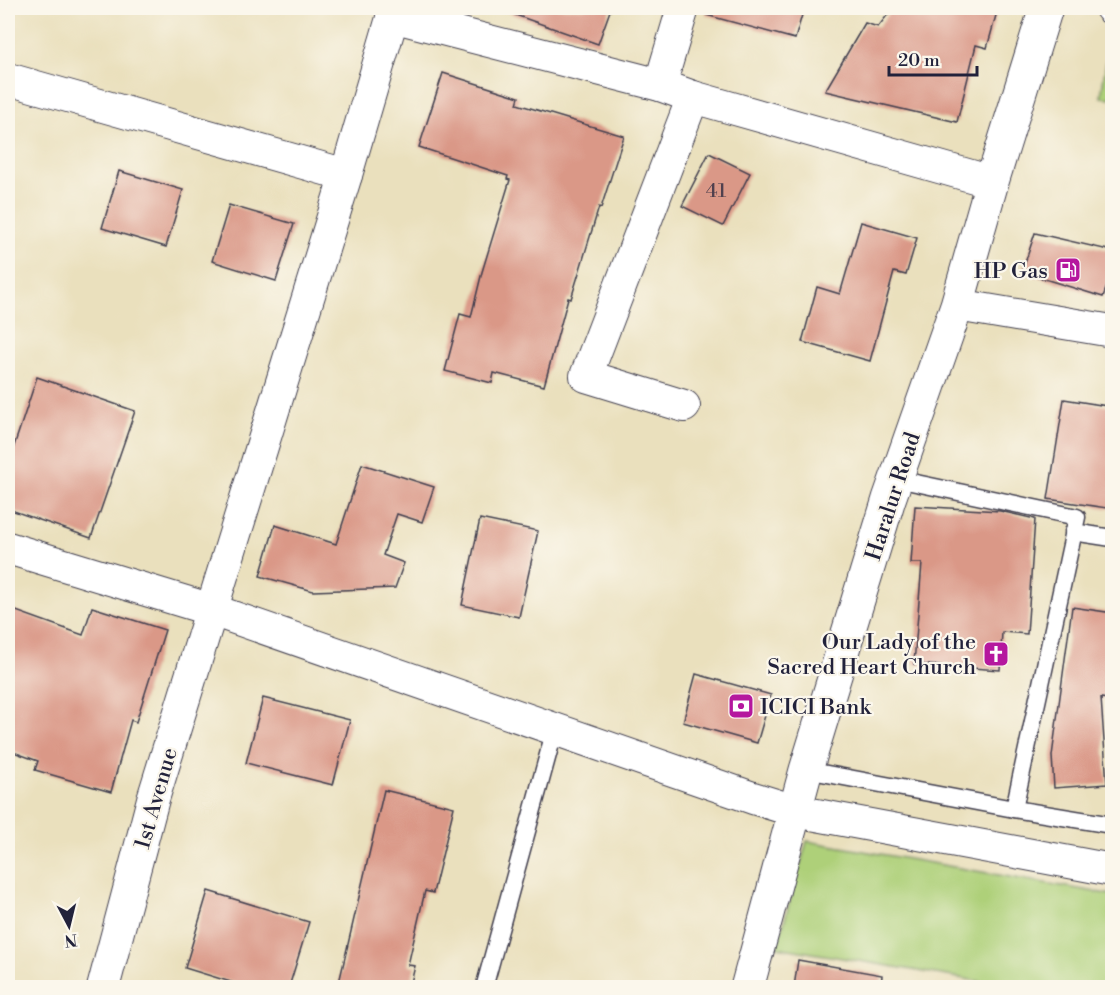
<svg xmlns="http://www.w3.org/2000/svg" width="1120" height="995" font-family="'Libre Bodoni',serif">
  <rect width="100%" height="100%" fill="#fbf7ec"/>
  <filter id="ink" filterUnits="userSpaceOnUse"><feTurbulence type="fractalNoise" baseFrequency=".0167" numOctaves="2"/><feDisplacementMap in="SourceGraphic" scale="12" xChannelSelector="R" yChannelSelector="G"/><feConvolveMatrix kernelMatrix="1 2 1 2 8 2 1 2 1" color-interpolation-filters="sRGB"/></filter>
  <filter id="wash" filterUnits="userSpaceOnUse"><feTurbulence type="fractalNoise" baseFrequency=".008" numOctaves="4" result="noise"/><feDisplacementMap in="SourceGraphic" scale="24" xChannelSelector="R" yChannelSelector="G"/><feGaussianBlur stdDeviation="1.35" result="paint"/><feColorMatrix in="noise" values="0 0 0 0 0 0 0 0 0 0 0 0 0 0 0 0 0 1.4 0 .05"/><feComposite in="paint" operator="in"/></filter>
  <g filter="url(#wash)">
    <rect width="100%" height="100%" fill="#eae0bd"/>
    <!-- green -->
    <g fill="#aed079" stroke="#68795a" stroke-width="1.5">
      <path d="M1107 56 1112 57V98L1101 97Z"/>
      <path d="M807 841 1112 895V987H1012L777 947Z"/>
    </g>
    <g id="blocks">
      <!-- building -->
      <g fill="#da9887">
        <path d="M504 8H611L598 44 504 11Z"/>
        <path d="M707 8H804L795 39 706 15Z"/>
        <path d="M893 8H998L987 48 976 45 957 122 825 91 865 23 878 27Z"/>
        <path d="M443 73 519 97 517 104 624 136 601 208 599 207 571 299 568 298 544 386 494 373 492 383 445 371 460 314 471 317 482 272 510 180 507 179 508 176 419 147Z"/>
        <path d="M709 153 750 173 723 226 682 206Z"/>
        <path d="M119 171 183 190 166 247 102 228Z"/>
        <path d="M229 205 294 224 276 281 212 261Z"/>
        <path d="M861 222 917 238 906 275 894 272 870 361 802 342 817 287 840 294Z"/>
        <path d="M1035 233 1113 251V269L1103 297 1022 272Z"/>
        <path d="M37 377 135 411 91 538 8 509V464Z"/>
        <path d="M1064 399 1113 407V509L1048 499Z"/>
        <path d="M362 464 434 487 422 522 397 514 383 555 404 563 395 588 313 591 260 576 275 525 336 544Z"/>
        <path d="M915 506 1000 511 1035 519 1027 634 1002 632 1000 670 914 664 922 563H911Z"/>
        <path d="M480 519 538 531 519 617 462 605Z"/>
        <path d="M92 607 165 630 136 722 131 720 111 792 35 770 38 761 8 750V608L83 635Z"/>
        <path d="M1072 607 1113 613V663L1107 699 1101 698 1107 784 1054 788 1052 756Z"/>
        <path d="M696 674 771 695 757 743 683 722Z"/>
        <path d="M263 698 350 720 333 785 246 763Z"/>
        <path d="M384 790 454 807 433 893 425 891 408 965 415 966 410 987H338Z"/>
        <path d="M208 891 309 922 289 987H247L185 968Z"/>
        <path d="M798 960 882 975 881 987H794Z"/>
      </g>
    </g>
  </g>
  <g filter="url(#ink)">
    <use href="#blocks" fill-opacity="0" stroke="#403e4e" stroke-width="1.5"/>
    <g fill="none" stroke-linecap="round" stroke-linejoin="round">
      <!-- lane casing -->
      <g stroke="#403e4e" stroke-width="19">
        <g id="lane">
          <path d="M1073 532 1112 538"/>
          <path d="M806 770 1014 809 1077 517 897 479"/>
          <path d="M1014 809 1112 825"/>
          <path d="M484 988 555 729"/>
        </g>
      </g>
      <!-- street casing -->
      <g stroke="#403e4e" stroke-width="34">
        <g id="street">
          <path d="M1111 8H1112"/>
          <path d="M392 16 660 85 693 97 992 182"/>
          <path d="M8 79 346 175"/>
          <path d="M660 85 683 8"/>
          <path d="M957 305 1112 331"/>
          <path d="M684 406 586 376 693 97"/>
          <path d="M8 548 212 610 753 798 795 811 1112 870"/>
          <path d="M103 988 153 799 346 175 395 8"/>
        </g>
      </g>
      <!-- secondary casing -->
      <g stroke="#403e4e" stroke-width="35">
        <path id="secondary" d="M747 988 806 770 889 499 957 305 992 182 1046 8"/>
      </g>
      <!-- lane -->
      <use href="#lane" stroke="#fff" stroke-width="16"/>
      <!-- street -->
      <use href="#street" stroke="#fff" stroke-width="32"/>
      <!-- secondary -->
      <use href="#secondary" stroke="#fff" stroke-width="33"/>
    </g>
  </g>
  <!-- icons -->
  <defs>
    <g id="fuel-square" transform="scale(1.35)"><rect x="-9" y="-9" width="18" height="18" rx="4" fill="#b5179e" stroke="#fbf7ec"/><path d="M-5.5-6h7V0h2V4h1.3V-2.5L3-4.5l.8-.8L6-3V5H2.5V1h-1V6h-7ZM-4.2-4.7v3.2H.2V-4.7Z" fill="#fff"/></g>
    <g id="church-square" transform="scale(1.35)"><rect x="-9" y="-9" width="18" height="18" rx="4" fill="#b5179e" stroke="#fbf7ec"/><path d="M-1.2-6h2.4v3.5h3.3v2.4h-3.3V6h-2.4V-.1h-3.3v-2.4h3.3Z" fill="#fff"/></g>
    <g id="bank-square" transform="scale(1.35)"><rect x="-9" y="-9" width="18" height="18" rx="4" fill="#b5179e" stroke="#fbf7ec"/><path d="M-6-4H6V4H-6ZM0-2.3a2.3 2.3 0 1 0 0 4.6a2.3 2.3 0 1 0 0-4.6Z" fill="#fff"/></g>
  </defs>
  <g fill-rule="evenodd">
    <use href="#fuel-square" x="1068" y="270"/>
    <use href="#church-square" x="996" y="654"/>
    <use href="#bank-square" x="741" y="706"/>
  </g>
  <g text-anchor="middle" stroke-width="4.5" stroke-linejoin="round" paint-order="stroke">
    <!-- number labels -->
    <g font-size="20" fill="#50404e">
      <text x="716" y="197">41</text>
    </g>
    <!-- poi labels -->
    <g font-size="22" fill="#22223b" stroke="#fbf7ec" text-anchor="end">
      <text x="1048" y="278">HP Gas</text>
      <text x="976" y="649">Our Lady of the<tspan x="976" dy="25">Sacred Heart Church</tspan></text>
      <text x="760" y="714" text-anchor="start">ICICI Bank</text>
    </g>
    <!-- street labels -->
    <g font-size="22" fill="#22223b" stroke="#fbf7ec">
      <text transform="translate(892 496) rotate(-72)" y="8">Haralur Road</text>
      <text transform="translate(155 798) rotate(-74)" y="8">1st Avenue</text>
    </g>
  </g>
  <!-- margin -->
  <rect width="1120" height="995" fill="none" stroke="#fbf7ec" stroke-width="30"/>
  <!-- north arrow -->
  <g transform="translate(69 926) rotate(173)" stroke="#fbf7ec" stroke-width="4.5" paint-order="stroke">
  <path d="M0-4.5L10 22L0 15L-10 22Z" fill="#22223b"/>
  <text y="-9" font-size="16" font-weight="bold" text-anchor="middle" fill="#22223b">N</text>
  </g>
  <!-- scale -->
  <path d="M889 66v9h88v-9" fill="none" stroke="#22223b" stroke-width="3"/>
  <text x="898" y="66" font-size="18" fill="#22223b" stroke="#fbf7ec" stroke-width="4.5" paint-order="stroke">20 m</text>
</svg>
